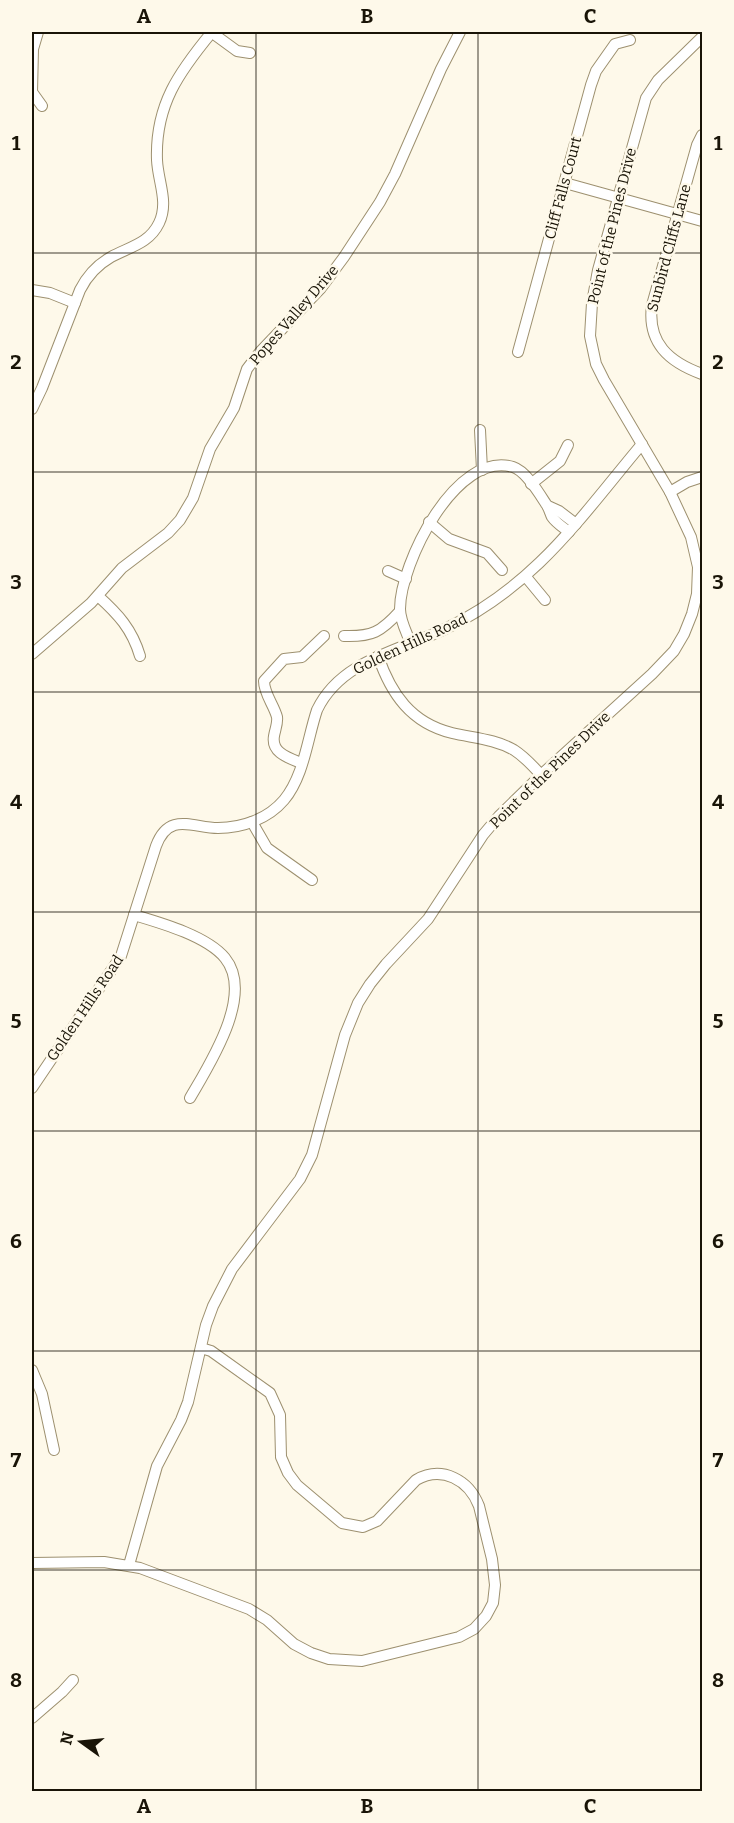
<svg xmlns="http://www.w3.org/2000/svg" width="734" height="1823" font-family="Bitter,serif">
  <rect width="100%" height="100%" fill="#fef9ea"/>
  <g fill="none" stroke-linecap="round" stroke-linejoin="round">
    <!-- minor casing -->
    <g stroke="#9d906f" stroke-width="12">
      <g id="minor">
        <path d="M38 32 33 49 32 92 42 106"/>
        <path d="M211 32 237 51 250 53"/>
        <path d="M702 135 697 145 652 305C647 343 669 362 702 374"/>
        <path d="M565 183 702 221"/>
        <path d="M32 290 50 293 75 303"/>
        <path d="M518 352 591 85 596 71 615 44 630 40"/>
        <path d="M32 409 42 388 80 290C87 276 97 265 111 257 129 247 149 244 159 223 169 202 158 182 157 160 155 105 179 72 212 32"/>
        <path d="M480 430 482 470"/>
        <path d="M531 484 560 461 568 445"/>
        <path d="M670 492 687 482 702 477"/>
        <path d="M548 506 559 511 576 524"/>
        <path d="M429 522 449 539 487 553 502 570"/>
        <path d="M388 571 406 579"/>
        <path d="M526 577 545 600"/>
        <path d="M98 596C118 614 132 629 140 656"/>
        <path d="M344 636C372 637 381 632 400 611"/>
        <path d="M411 644C407 633 400 621 400 609 400 564 456 450 513 467 526 471 539 493 546 504 549 508 550 513 552 517 556 523 564 528 569 532"/>
        <path d="M32 654 91 603 122 568 168 533 180 520 193 498 210 449 234 408 247 369 260 352 321 288 344 257 380 202 395 174 441 69 460 32"/>
        <path d="M378 656C391 694 411 723 452 733 473 738 495 739 514 750 525 757 533 766 541 775"/>
        <path d="M301 763C289 758 271 753 274 736 275 730 278 723 277 717 274 705 264 694 264 681L284 659 302 657 324 636"/>
        <path d="M252 822 267 848 312 880"/>
        <path d="M134 915C161 923 207 936 225 958 255 995 209 1065 190 1098"/>
        <path d="M32 1088 121 956 156 846C169 811 193 828 218 828 242 828 268 819 284 800 304 776 307 740 317 710 341 660 399 651 445 629 535 586 580 518 642 444"/>
        <path d="M32 1370 42 1394 54 1450"/>
        <path d="M32 1563 104 1562 140 1568 249 1609 267 1620 294 1644 311 1653 329 1659 362 1661 459 1637 474 1629 486 1616 493 1603 495 1585 492 1559 479 1506C469 1480 442 1465 416 1480L377 1521 363 1527 342 1523 297 1485 288 1473 281 1457 280 1415 270 1393 211 1351 201 1348"/>
        <path d="M129 1565 157 1466 181 1420 188 1402 206 1325 213 1306 232 1269 300 1179 312 1155 345 1035 358 1003 370 984 386 964 428 919 483 835 499 816 541 775 652 674 674 651 684 634 692 614 697 594 698 567 691 537 670 492 604 380 596 364 590 336 592 303 598 270 646 98 658 80 702 37"/>
        <path d="M32 1718 62 1692 73 1680"/>
      </g>
    </g>
    <!-- minor -->
    <use href="#minor" stroke="#fff" stroke-width="10"/>
  </g>
  <!-- grid -->
  <path fill="none" stroke="#191407" stroke-width="1.5" stroke-opacity="0.55" d="M256 32V1792M478 32V1792M32 253H702M32 472H702M32 692H702M32 912H702M32 1131H702M32 1351H702M32 1570H702"/>
  <g text-anchor="middle" stroke-width="5" stroke-linejoin="round" paint-order="stroke">
    <!-- street labels -->
    <g font-size="15" fill="#191407" stroke="#fef9ea">
      <text transform="translate(563 188) rotate(-75)" y="5">Cliff Falls Court</text>
      <text transform="translate(612 226) rotate(-76)" y="5">Point of the Pines Drive</text>
      <text transform="translate(669 248) rotate(-75)" y="5">Sunbird Cliffs Lane</text>
      <text transform="translate(294 315) rotate(-49)" y="5">Popes Valley Drive</text>
      <text transform="translate(410 644) rotate(-25)" y="5">Golden Hills Road</text>
      <text transform="translate(550 770) rotate(-44)" y="5">Point of the Pines Drive</text>
      <text transform="translate(85 1008) rotate(-56)" y="5">Golden Hills Road</text>
    </g>
  </g>
  <!-- border -->
  <rect width="734" height="1823" fill="none" stroke="#fef9ea" stroke-width="66"/>
  <!-- north arrow -->
  <g transform="translate(81 1742) rotate(285)" stroke="#fef9ea" stroke-width="4.5" paint-order="stroke">
  <path d="M0-4.5L10 22L0 15L-10 22Z" fill="#191407"/>
  <text y="-9" font-size="16" font-weight="bold" text-anchor="middle" fill="#191407">N</text>
  </g>
  <rect x="33" y="33" width="668" height="1757" fill="none" stroke="#191407" stroke-width="2"/>
  <g font-size="20" text-anchor="middle" font-weight="bold" fill="#191407">
    <text x="144" y="23">A</text>
    <text x="367" y="23">B</text>
    <text x="590" y="23">C</text>
    <text x="16" y="150">1</text>
    <text x="718" y="150">1</text>
    <text x="16" y="369">2</text>
    <text x="718" y="369">2</text>
    <text x="16" y="589">3</text>
    <text x="718" y="589">3</text>
    <text x="16" y="809">4</text>
    <text x="718" y="809">4</text>
    <text x="16" y="1028">5</text>
    <text x="718" y="1028">5</text>
    <text x="16" y="1248">6</text>
    <text x="718" y="1248">6</text>
    <text x="16" y="1467">7</text>
    <text x="718" y="1467">7</text>
    <text x="16" y="1687">8</text>
    <text x="718" y="1687">8</text>
    <text x="144" y="1813">A</text>
    <text x="367" y="1813">B</text>
    <text x="590" y="1813">C</text>
  </g>
</svg>
